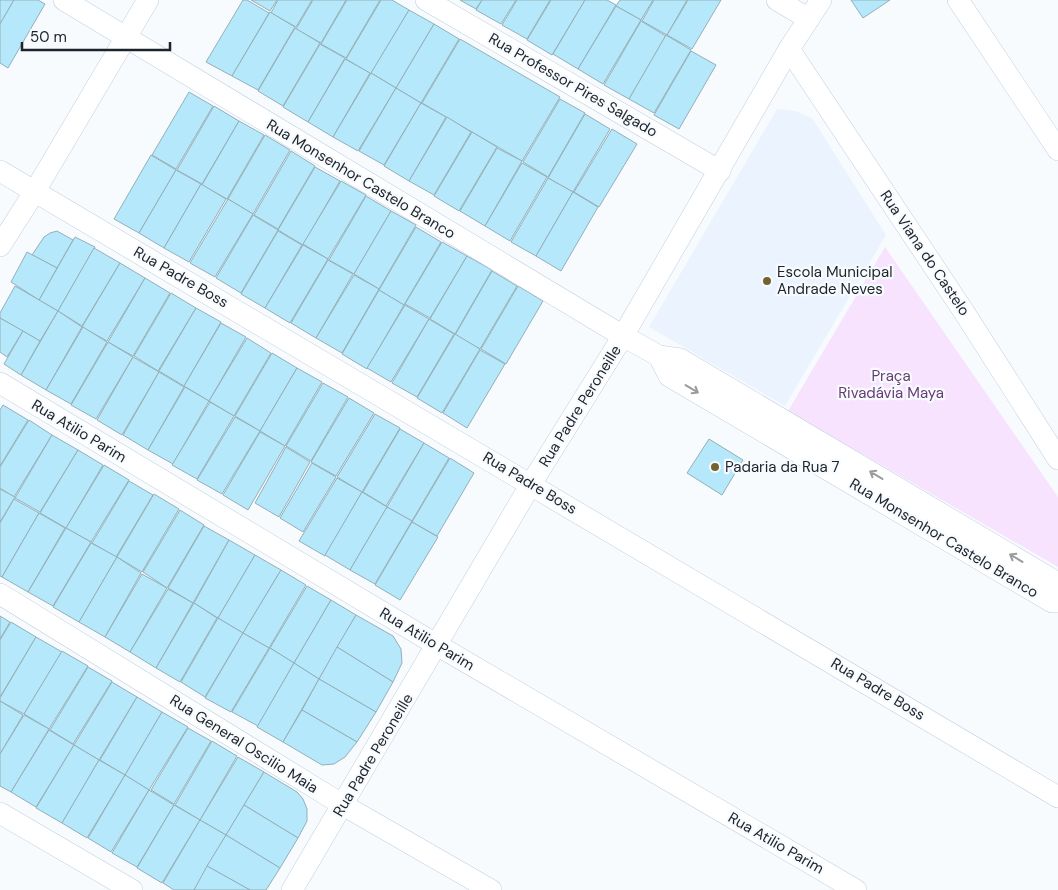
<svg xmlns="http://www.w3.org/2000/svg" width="1058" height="890" font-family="'DM Sans',sans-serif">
  <rect width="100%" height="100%" fill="#f7fbfe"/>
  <!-- built -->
  <path fill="#ebf3fe" d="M777 109 795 111 812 118 886 235 785 406 649 327Z"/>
  <!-- green -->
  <path fill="#f8e3fe" d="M885 247 1058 497V567L788 411Z"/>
  <!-- building -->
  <g fill="#b4e8fa" stroke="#95afb8">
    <path d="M0 0H14L0 24Z"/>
    <path d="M14 0H38L45 4 8 68 0 63V24Z"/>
    <path d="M243 0H247L269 13 232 76 206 62Z"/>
    <path d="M251 0H277L270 11Z"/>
    <path d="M278 0H312L296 27 271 13Z"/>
    <path d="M313 0H346L321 43 296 29Z"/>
    <path d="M347 0H380L346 58 321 44Z"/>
    <path d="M381 0H392L409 10 371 74 346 59Z"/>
    <path d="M460 0H482L476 9Z"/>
    <path d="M482 0H516L501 24 476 10Z"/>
    <path d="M517 0H550L527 39 502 25Z"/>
    <path d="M551 0H585L552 55 527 40Z"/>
    <path d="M585 0H607L616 5 578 69 553 54Z"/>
    <path d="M620 0H653L641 20 616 6Z"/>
    <path d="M654 0H687L667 35 642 21Z"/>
    <path d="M688 0H721L692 49 667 35Z"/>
    <path d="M851 0H890L863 18Z"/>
    <path d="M616 6 641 20 603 84 578 69Z"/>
    <path d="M409 10 434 24 396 88 371 73Z"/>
    <path d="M270 12 295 27 258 90 232 76Z"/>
    <path d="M641 21 666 36 629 99 604 85Z"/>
    <path d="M434 24 459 39 421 103 396 88Z"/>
    <path d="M295 28 320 43 283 106 258 91Z"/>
    <path d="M666 35 691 50 654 113 629 99Z"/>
    <path d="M460 39 560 97 522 161 422 103Z"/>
    <path d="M320 44 345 58 308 122 283 107Z"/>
    <path d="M691 51 716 65 679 129 654 115Z"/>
    <path d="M345 59 370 73 333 137 308 122Z"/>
    <path d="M371 73 396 88 358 151 333 137Z"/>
    <path d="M396 88 421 103 384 165 359 151Z"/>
    <path d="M189 92 213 106 176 169 152 155Z"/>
    <path d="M560 99 585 113 548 177 523 162Z"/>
    <path d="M421 103 446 117 409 181 384 166Z"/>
    <path d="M214 106 239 121 202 184 177 170Z"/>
    <path d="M585 114 610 129 573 192 548 178Z"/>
    <path d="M447 117 471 132 434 195 409 181Z"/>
    <path d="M239 121 264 135 227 199 202 185Z"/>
    <path d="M612 129 637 144 599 207 574 192Z"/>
    <path d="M472 132 497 147 459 211 434 196Z"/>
    <path d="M265 135 290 150 253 214 228 199Z"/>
    <path d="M497 148 522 161 485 226 460 211Z"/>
    <path d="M291 151 315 166 278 229 254 215Z"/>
    <path d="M151 155 176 170 139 233 114 219Z"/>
    <path d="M522 163 547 177 510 241 485 226Z"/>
    <path d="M315 167 340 181 303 245 278 230Z"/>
    <path d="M176 170 201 184 164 248 139 233Z"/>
    <path d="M548 178 573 192 536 256 511 242Z"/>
    <path d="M341 181 366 195 328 259 303 244Z"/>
    <path d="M201 184 226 199 189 262 164 248Z"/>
    <path d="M573 192 598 207 561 271 536 256Z"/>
    <path d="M366 196 391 211 354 274 329 260Z"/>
    <path d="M228 199 253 214 215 277 190 263Z"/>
    <path d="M391 211 416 225 379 289 354 274Z"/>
    <path d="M253 215 278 230 241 293 216 278Z"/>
    <path d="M416 227 441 242 404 305 379 290Z"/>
    <path d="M57 231 73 240 57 268 32 255 44 237 50 233Z"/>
    <path d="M278 231 302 245 265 308 241 294Z"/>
    <path d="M75 237 95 247 58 311 39 300Z"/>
    <path d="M442 242 467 256 430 318 405 304Z"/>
    <path d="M303 245 328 259 290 323 265 308Z"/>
    <path d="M94 248 120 263 82 326 58 311Z"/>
    <path d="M27 252 57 268 39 300 11 282Z"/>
    <path d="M467 256 492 270 455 334 430 319Z"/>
    <path d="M328 260 353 274 316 338 291 323Z"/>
    <path d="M120 263 145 278 107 341 82 327Z"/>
    <path d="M492 271 517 286 480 349 455 335Z"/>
    <path d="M354 275 379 289 342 353 316 338Z"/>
    <path d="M145 278 170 293 133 356 108 342Z"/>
    <path d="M15 286 58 311 40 341 0 318V313Z"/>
    <path d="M518 286 543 301 506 364 481 349Z"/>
    <path d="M379 290 404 305 367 369 342 354Z"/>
    <path d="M171 293 196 308 158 371 134 356Z"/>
    <path d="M405 305 429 319 391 382 367 368Z"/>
    <path d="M196 308 221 322 184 386 159 371Z"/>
    <path d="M58 311 82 327 46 390 21 375Z"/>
    <path d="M0 318 23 331 7 357 0 352Z"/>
    <path d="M429 319 454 334 417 397 392 383Z"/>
    <path d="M221 323 246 337 209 401 184 386Z"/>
    <path d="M83 327 107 342 71 404 46 390Z"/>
    <path d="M23 331 40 341 21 375 4 364Z"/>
    <path d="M455 334 480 349 442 413 417 398Z"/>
    <path d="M247 338 271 353 234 416 209 401Z"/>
    <path d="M108 342 133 357 96 419 71 405Z"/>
    <path d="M480 350 505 364 467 428 443 413Z"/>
    <path d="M272 353 297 368 260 431 235 416Z"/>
    <path d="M133 357 159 372 122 435 97 420Z"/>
    <path d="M297 368 322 382 285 446 260 431Z"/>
    <path d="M159 372 184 387 148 450 123 435Z"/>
    <path d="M323 383 348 397 311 461 286 446Z"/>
    <path d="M185 387 209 401 173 464 148 450Z"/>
    <path d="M349 398 374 413 336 476 311 462Z"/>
    <path d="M210 402 234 416 197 479 172 465Z"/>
    <path d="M3 405 28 420 0 466V410Z"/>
    <path d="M375 414 400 428 362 492 337 477Z"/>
    <path d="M235 417 260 431 222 494 197 480Z"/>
    <path d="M29 420 52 435 14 497 0 488V467Z"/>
    <path d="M400 429 424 443 386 506 363 492Z"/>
    <path d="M260 432 285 446 248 510 223 495Z"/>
    <path d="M52 435 78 450 40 512 15 498Z"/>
    <path d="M709 439 743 460 722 495 687 473Z"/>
    <path d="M424 443 449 458 412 521 387 507Z"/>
    <path d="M286 447 310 462 279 517 255 503Z"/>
    <path d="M78 450 103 465 66 528 40 513Z"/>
    <path d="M450 458 474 473 437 536 412 522Z"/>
    <path d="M312 463 336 477 303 532 280 518Z"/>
    <path d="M104 465 129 480 91 542 66 528Z"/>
    <path d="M337 478 362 492 325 556 299 541Z"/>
    <path d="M129 481 153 495 116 557 92 543Z"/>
    <path d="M0 489 15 497 0 522Z"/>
    <path d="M362 492 387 507 350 570 325 555Z"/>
    <path d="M154 494 179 509 142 572 117 557Z"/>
    <path d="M14 499 39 513 2 577 0 576V523Z"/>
    <path d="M387 507 412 521 375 584 350 570Z"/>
    <path d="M180 510 204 525 167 588 143 572Z"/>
    <path d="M39 513 65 528 28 592 2 577Z"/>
    <path d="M412 522 438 537 400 600 375 585Z"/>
    <path d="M204 526 229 540 193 603 168 588Z"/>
    <path d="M66 528 91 542 53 606 28 592Z"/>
    <path d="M229 540 255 555 218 618 194 603Z"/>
    <path d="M91 543 117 557 79 622 53 607Z"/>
    <path d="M255 555 281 570 243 633 218 618Z"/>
    <path d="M117 557 141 573 105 637 79 622Z"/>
    <path d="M281 570 306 585 269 648 243 633Z"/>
    <path d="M142 574 167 588 130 652 105 637Z"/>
    <path d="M307 586 331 600 294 663 270 648Z"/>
    <path d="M168 589 193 603 156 668 130 652Z"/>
    <path d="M331 600 356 615 319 679 294 663Z"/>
    <path d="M194 603 217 618 180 682 156 668Z"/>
    <path d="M356 615 393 636 401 649 402 663 393 682 337 647Z"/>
    <path d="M0 616 10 622 0 639Z"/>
    <path d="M218 618 243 633 205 697 181 682Z"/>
    <path d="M11 622 36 637 0 697V640Z"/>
    <path d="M243 633 269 648 231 712 205 698Z"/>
    <path d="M36 637 62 652 24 714 0 701V698Z"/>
    <path d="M337 647 393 682 376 712 319 679Z"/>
    <path d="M270 648 294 663 258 726 232 712Z"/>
    <path d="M62 651 88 666 49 729 24 714Z"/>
    <path d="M294 663 319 679 283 742 257 727Z"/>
    <path d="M88 667 112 681 73 744 50 730Z"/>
    <path d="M319 679 376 712 357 742 302 710Z"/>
    <path d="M112 682 137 697 99 760 74 745Z"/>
    <path d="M137 697 162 712 125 775 100 760Z"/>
    <path d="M0 701 23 715 0 754Z"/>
    <path d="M302 710 357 742 345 757 334 764 322 765 283 742Z"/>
    <path d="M162 712 188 727 149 790 125 775Z"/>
    <path d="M24 715 49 729 11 792 0 786V754Z"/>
    <path d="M188 728 211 741 174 804 151 790Z"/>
    <path d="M49 730 74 745 36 807 11 792Z"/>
    <path d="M212 741 237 756 200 820 175 805Z"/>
    <path d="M74 745 99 760 62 823 36 808Z"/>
    <path d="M238 757 264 772 226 835 200 820Z"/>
    <path d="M99 760 125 775 87 838 62 823Z"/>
    <path d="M264 772 297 792 303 799 307 809V821L298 838 244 805Z"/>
    <path d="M125 775 149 790 111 852 88 838Z"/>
    <path d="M149 790 174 805 137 867 112 853Z"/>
    <path d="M174 805 200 820 162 883 137 868Z"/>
    <path d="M244 805 298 838 280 868 226 835Z"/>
    <path d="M200 820 226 835 194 890H174L163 883Z"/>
    <path d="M226 835 280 868 266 890H250L207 866Z"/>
    <path d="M207 866 250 890H194Z"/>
  </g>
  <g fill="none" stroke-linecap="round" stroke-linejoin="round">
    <!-- minor casing -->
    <g stroke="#c0cfe2" stroke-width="22">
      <g id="minor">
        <path d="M64 0 623 336 659 356 680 359 1058 583"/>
        <path d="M426 0 720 171"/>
        <path d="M777 0 809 19"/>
        <path d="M958 0 1058 150"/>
        <path d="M789 49 964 312 1058 459"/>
        <path d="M0 171 1058 797"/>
        <path d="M0 246 35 191 148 0"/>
        <path d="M659 356 669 376 1052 602H1058"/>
        <path d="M0 383 437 645 856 890"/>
        <path d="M0 594 343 805 491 890"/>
        <path d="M0 813 132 890"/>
        <path d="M292 890 531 484 623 336 789 49 821 0"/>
      </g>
    </g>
    <!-- minor -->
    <use href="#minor" stroke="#fff" stroke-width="21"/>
  </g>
  <!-- one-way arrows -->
  <defs><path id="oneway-shaft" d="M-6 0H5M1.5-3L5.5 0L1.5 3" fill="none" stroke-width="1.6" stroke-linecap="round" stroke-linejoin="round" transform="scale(1.25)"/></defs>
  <g stroke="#999c9f">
    <use href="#oneway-shaft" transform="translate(692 389) rotate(31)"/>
    <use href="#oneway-shaft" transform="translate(876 475) rotate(-149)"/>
    <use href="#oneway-shaft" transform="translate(1016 558) rotate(-149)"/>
  </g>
  <!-- markers -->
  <g fill="#746331" stroke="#f7fbfe" stroke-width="2">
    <circle cx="767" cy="281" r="5"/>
    <circle cx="715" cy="467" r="5"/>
  </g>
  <g text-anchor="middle" stroke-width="4.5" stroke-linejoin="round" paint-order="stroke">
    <!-- street labels -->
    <g font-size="15" fill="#1d232a" stroke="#f7fbfe">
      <text transform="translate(573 85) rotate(30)" y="5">Rua Professor Pires Salgado</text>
      <text transform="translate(361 179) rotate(31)" y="5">Rua Monsenhor Castelo Branco</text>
      <text transform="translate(925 253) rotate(56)" y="5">Rua Viana do Castelo</text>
      <text transform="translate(181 277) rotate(30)" y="5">Rua Padre Boss</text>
      <text transform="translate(580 406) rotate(-58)" y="5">Rua Padre Peroneille</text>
      <text transform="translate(79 431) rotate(31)" y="5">Rua Atilio Parim</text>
      <text transform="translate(530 483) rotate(31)" y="5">Rua Padre Boss</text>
      <text transform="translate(944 538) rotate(31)" y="5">Rua Monsenhor Castelo Branco</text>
      <text transform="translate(427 639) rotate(31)" y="5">Rua Atilio Parim</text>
      <text transform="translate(878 689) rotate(31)" y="5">Rua Padre Boss</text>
      <text transform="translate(244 744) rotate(32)" y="5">Rua General Oscilio Maia</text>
      <text transform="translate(373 755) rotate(-59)" y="5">Rua Padre Peroneille</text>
      <text transform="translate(776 843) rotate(30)" y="5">Rua Atilio Parim</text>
    </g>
    <!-- poi labels -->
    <g font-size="15" fill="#1d232a" stroke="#f7fbfe" text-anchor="start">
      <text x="777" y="277">Escola Municipal<tspan x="777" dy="17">Andrade Neves</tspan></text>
      <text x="725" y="472">Padaria da Rua 7</text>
    </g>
    <!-- park labels -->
    <g font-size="15" fill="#683b73" stroke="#f7fbfe">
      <text x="891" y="381">Praça<tspan x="891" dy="17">Rivadávia Maya</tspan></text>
    </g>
  </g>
  <!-- scale -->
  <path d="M22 42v8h148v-8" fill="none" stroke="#1d232a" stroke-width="2.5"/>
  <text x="30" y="42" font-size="15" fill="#1d232a" stroke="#f7fbfe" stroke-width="4" paint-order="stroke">50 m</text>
</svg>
